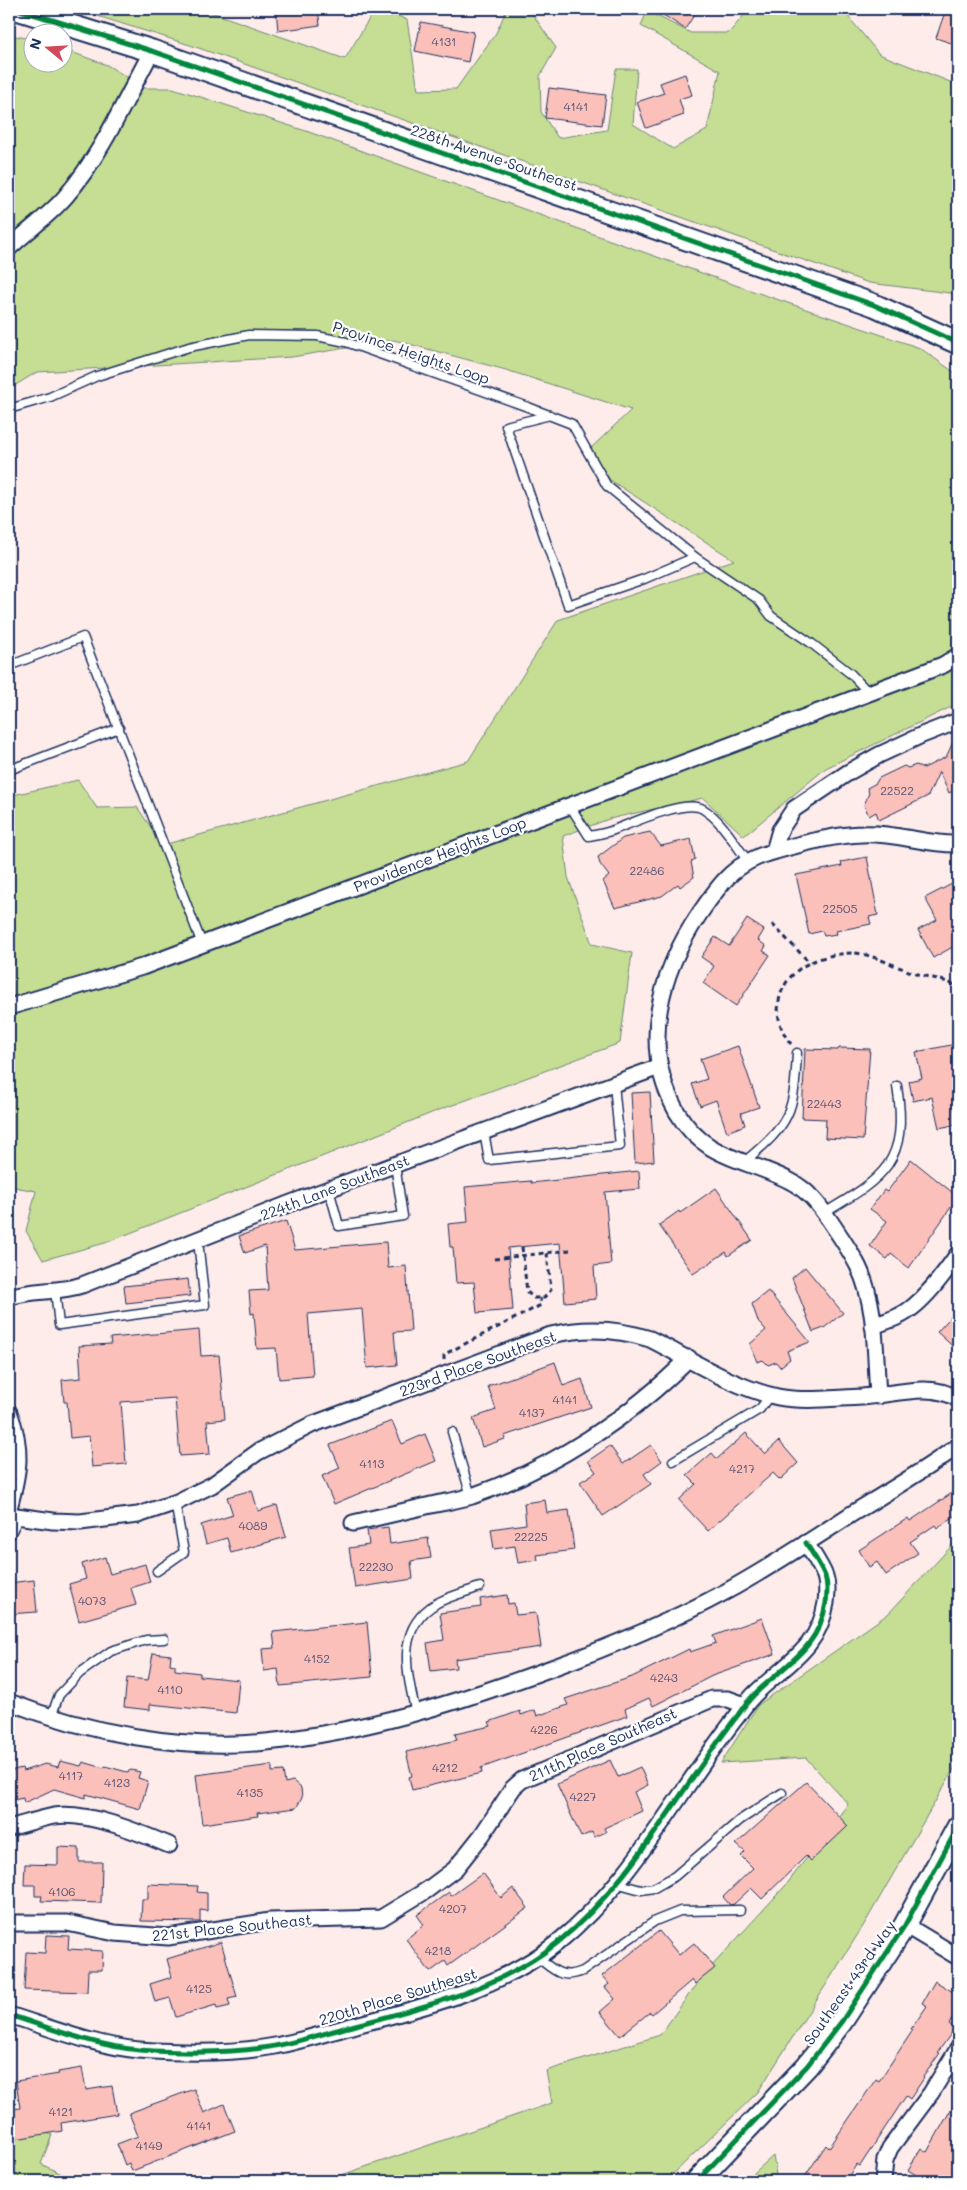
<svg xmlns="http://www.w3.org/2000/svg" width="967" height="2190" font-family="Mali,sans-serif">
  <rect width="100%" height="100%" fill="#feecea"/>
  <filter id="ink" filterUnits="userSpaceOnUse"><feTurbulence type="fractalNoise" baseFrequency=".02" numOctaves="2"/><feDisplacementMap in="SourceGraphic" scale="10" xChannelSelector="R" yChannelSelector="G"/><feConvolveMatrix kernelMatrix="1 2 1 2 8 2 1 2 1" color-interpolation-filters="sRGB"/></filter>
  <g filter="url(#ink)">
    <!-- green -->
    <g fill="#c5de94" stroke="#708679">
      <path d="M75 9H202L345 59 375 9H382L407 20 418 90 456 89 496 33 507 9H529L556 48 540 76 541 112 558 138 607 130 616 69H637L633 124 673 149 707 130 720 71 641 26 647 11 691 33H729L749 9H842L879 54 958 85V294L869 283 190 45Z"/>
      <path d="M9 35 32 39V62H62L63 49 107 65 145 88H173L306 131 738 286 920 348 958 375V701L953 706 826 768 744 836 703 798 609 819 563 836 568 877 592 944 632 953 620 1043 434 1112 105 1243 43 1260 26 1231 36 1191 9 1186V796L78 780 97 808 137 807 163 845 468 761 558 620 734 560 610 480 590 449 631 410 506 370 394 340 292 357 37 372 9 389Z"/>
      <path d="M958 1539V1762L865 1923 758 2092 666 2181H324L552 2103 546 2071 660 2035 700 1979 786 1885 848 1804 806 1758 721 1763 758 1705 888 1614Z"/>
      <path d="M9 2121 52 2135 41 2164 76 2181H9Z"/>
      <path d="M773 2156 777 2181H745Z"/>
      <path d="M214 2174 239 2181H125Z"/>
    </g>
    <!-- building -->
    <g fill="#fcc0ba" stroke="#1b2f5e">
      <path d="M276 9H318L320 25 278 31Z"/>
      <path d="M654 9H698L685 29Z"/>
      <path d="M946 9H958V33L954 44 936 38Z"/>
      <path d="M421 22 474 32 468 62 415 51Z"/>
      <path d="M685 74 692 95 679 99 684 115 646 128 637 102 664 93 660 83Z"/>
      <path d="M549 88 606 95 602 125 545 118Z"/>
      <path d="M958 732V788L949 793 939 772 928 796 879 820 876 812 869 816 864 805 869 793 867 788 876 783 879 778 904 766 908 768 916 765 924 768 946 757Z"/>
      <path d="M650 832 661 846 691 839 695 859 691 862 694 877 680 887 678 884 662 896 615 908 603 881 609 876 600 864 598 857 623 838Z"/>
      <path d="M867 857 878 915 869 917 871 924 836 931 837 934 824 936 822 931 809 934 796 875 842 866 841 862Z"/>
      <path d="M952 884 958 896V944L933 958 918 930 937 920 925 898Z"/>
      <path d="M747 919 764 930 758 940 766 946 763 951 770 955 736 1006 703 983 714 966 701 957 715 937 729 946Z"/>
      <path d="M956 1044 958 1052V1105L954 1106 958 1124 939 1128 932 1097 913 1101 909 1081 922 1078 916 1052Z"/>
      <path d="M738 1046 759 1107 741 1113 745 1125 727 1132 716 1100 700 1106 692 1084 707 1079 700 1059Z"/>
      <path d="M839 1048 870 1049 863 1140 825 1138 826 1119 802 1118 805 1049 838 1050Z"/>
      <path d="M650 1092 654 1161 635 1163 631 1093Z"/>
      <path d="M911 1159 958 1197 909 1268 891 1254 887 1259 870 1246 887 1221 870 1209 884 1190 887 1192Z"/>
      <path d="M639 1171 640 1189 605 1192 611 1264 594 1266 596 1299 565 1302 560 1243 508 1248 513 1310 477 1313 474 1282 456 1283 453 1247H450L448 1224 468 1222 465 1187 531 1181V1183Z"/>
      <path d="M716 1188 752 1240 728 1256 726 1252 693 1274 659 1225 679 1211 680 1213Z"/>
      <path d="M286 1221 295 1250 386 1242 388 1268 406 1266 411 1331 394 1332 397 1365 367 1368 362 1309 308 1314 313 1376 279 1379 276 1348 257 1349 254 1313 251 1314 249 1291 268 1290 265 1246 245 1253 239 1236Z"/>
      <path d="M805 1267 843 1313 824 1328 813 1332 792 1278Z"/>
      <path d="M188 1279 190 1296 126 1303 124 1286Z"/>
      <path d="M768 1291 810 1342 787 1351 790 1359 780 1367 776 1362 768 1365 763 1360 757 1362 750 1344 766 1330 758 1321 752 1304Z"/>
      <path d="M958 1309V1351L937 1332Z"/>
      <path d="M199 1330 201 1356 219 1355 225 1419 207 1421 210 1454 180 1456 175 1398 121 1402 126 1464 92 1467 89 1436 70 1438 67 1402H64L62 1380 81 1378 79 1346 111 1344 110 1338Z"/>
      <path d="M555 1362 563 1386 582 1379 591 1407 504 1436 505 1439 482 1447 473 1418 496 1410 488 1386Z"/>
      <path d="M392 1421 402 1444 425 1434 436 1461 334 1504 322 1476 340 1468 330 1445Z"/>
      <path d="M746 1433 765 1454 779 1441 798 1463 780 1480 773 1473 708 1531 679 1500 696 1484 687 1475 712 1453 717 1459Z"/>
      <path d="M651 1445 662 1461 644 1474 651 1484 603 1516 580 1482 596 1472 588 1461 610 1446 623 1464Z"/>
      <path d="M958 1489V1514L937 1528 935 1525 910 1542 918 1553 886 1575 877 1562 869 1567 859 1550 908 1518 910 1521Z"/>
      <path d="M252 1490 258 1511 277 1505 286 1537 231 1553 227 1538 206 1544 201 1525 233 1515 227 1497Z"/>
      <path d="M545 1500 547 1513 569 1510 574 1550 537 1555 538 1560 518 1563 515 1546 494 1549 491 1529 526 1524 524 1503Z"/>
      <path d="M388 1527 390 1544 428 1538 431 1558 411 1561 413 1579 355 1588 349 1548 369 1545 367 1530Z"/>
      <path d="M105 1557 110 1574 145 1564 150 1582 131 1588 136 1605 79 1621 69 1584 86 1579 82 1564Z"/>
      <path d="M34 1580 37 1612 9 1614V1583Z"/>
      <path d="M507 1595 508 1604 514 1603 516 1615 536 1613 541 1647 455 1659 456 1668 431 1671 427 1643 444 1640 440 1613 481 1607 480 1599Z"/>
      <path d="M762 1618 775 1654 712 1676 653 1706 649 1698 625 1709 627 1716 481 1768 482 1773 412 1790 409 1777 412 1776 406 1752 457 1740 455 1734 491 1726 489 1722 520 1711 521 1715 535 1710 537 1716 568 1705 565 1699 632 1677 689 1649 690 1652 716 1643 713 1636Z"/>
      <path d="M367 1622 372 1677 280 1686 278 1669 264 1671 262 1649 275 1648 273 1632Z"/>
      <path d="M153 1653 171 1655 170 1664 175 1665V1670L200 1673V1676L239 1680 236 1713 150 1704V1710L124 1707 127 1678 148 1680Z"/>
      <path d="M610 1760 618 1777 640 1767 648 1785 634 1792 642 1811 604 1828 606 1832 594 1837 592 1832 581 1837 557 1784Z"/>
      <path d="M60 1761 81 1766 83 1762 104 1768 105 1766 127 1772 131 1770 140 1772 138 1778 148 1781 140 1809 86 1794V1798L54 1789 24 1803 23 1798 9 1801V1771L22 1768 23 1771 45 1764 58 1767Z"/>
      <path d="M272 1765V1772L283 1771 285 1783 293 1781 301 1788 302 1798 296 1808 257 1813 258 1816 202 1824 196 1775Z"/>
      <path d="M806 1782 848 1826 811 1861 806 1856 762 1899 751 1888 734 1904 730 1905 723 1897 753 1868 741 1856 745 1852 736 1844Z"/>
      <path d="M58 1847 79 1848V1862H102L101 1903 41 1901 42 1896H35V1885H24L25 1864 58 1865Z"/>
      <path d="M483 1873 501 1898 513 1888 528 1908 448 1966 445 1961 430 1972 406 1939 424 1925 417 1915 449 1892 451 1896Z"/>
      <path d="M148 1884 198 1886 197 1892 207 1893V1911L200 1910V1922L141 1921 142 1899H148Z"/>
      <path d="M659 1931 679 1955 694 1943 715 1968 695 1984 692 1980 652 2014 650 2012 620 2036 600 2012 615 1999 605 1987 609 1984 602 1976Z"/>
      <path d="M46 1935 69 1936 68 1949 103 1951 102 1970H88L87 1992 24 1990 26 1952 45 1953Z"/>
      <path d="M221 1942 237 1997 228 1999 230 2006 217 2009 216 2005 176 2017 170 1998 155 2002 150 1984 172 1977 167 1959Z"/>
      <path d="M935 1981 958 1995V2010L949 2024 955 2028 938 2052 940 2053 923 2077 924 2078 910 2099 906 2096 860 2166 857 2164 845 2181H802L826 2145 829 2148 876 2079 879 2081 913 2030 911 2029 927 2006 922 2003Z"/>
      <path d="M82 2068 86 2090 112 2086 117 2114 61 2123 62 2131 10 2140 9 2110 20 2108 16 2081 59 2074 58 2072Z"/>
      <path d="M194 2089 204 2113 224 2104 235 2131 132 2171 129 2163 125 2165 117 2144 138 2136 129 2113Z"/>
      <path d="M958 2097V2175L955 2181H926L908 2170 921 2148 927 2152Z"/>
    </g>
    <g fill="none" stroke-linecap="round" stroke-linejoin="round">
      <!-- service casing -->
      <g stroke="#1b2f5e" stroke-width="11">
        <g id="service">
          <path d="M9 409 50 397 97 376 189 347 249 335 317 336 346 342 528 407 572 424 607 486 695 557 644 579 568 605 506 426 550 415"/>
          <path d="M695 557 759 600 771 616 811 643 851 674 869 693"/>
          <path d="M9 666 83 637 202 944"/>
          <path d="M9 770 119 728"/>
          <path d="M570 806 589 836C596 835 604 833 611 831 630 824 686 798 703 809 722 820 735 845 748 861"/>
          <path d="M484 1132 489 1160 620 1146 614 1084"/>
          <path d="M744 1162C791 1123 794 1113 797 1053"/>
          <path d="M329 1189 339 1226 403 1216 395 1165"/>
          <path d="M824 1213C885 1177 909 1162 897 1086"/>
          <path d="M55 1290 59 1325 205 1305 198 1240"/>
          <path d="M452 1432 471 1496"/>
          <path d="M673 1461 760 1409 770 1395"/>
          <path d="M9 1537 19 1517"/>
          <path d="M157 1571 184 1552 175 1502"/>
          <path d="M416 1714C408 1675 393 1629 437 1603 450 1596 466 1592 480 1587"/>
          <path d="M51 1717 59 1695 80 1673 111 1651 146 1640 164 1639"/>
          <path d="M616 1883 641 1890 654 1888 675 1876 740 1820 782 1793"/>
          <path d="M537 1957C554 1970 561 1980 583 1971L655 1921 680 1911 740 1910"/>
        </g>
      </g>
      <!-- minor casing -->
      <g stroke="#1b2f5e" stroke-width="19">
        <g id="minor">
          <path d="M9 248C27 231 50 215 66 196 102 154 125 100 152 51"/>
          <path d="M774 851 780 830 794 809 849 772 879 755 922 735 958 721"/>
          <path d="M9 1007 142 967 943 665 958 656"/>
          <path d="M9 1297C33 1289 58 1293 82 1285L291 1203 659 1067"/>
          <path d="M873 1326C881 1323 891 1320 899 1316 921 1306 944 1274 958 1254"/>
          <path d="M878 1396C875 1354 877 1305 858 1266 850 1250 840 1236 830 1221 819 1205 808 1190 790 1181 746 1158 705 1160 677 1112 639 1046 660 972 700 913 722 881 736 861 776 851 803 843 834 835 862 834 894 832 926 845 958 844"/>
          <path d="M9 1412C23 1449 19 1471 9 1508"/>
          <path d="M9 1515 53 1521 80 1522 138 1515 177 1502 212 1485 258 1452 311 1425 551 1335C585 1327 616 1328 650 1339 690 1359 734 1388 778 1397 805 1402 834 1398 862 1397 893 1395 931 1381 958 1399"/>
          <path d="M353 1523C379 1517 405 1511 431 1505 445 1502 459 1500 472 1496 551 1469 631 1417 689 1358"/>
          <path d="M9 1702C86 1732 182 1751 266 1742 363 1732 457 1703 549 1669 610 1647 670 1622 727 1591 769 1568 810 1541 850 1515 886 1493 923 1471 958 1446"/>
          <path d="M9 1828C24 1824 39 1819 54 1816 87 1811 138 1832 169 1845"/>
          <path d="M9 1923H67L115 1933 168 1937 270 1921 381 1918 427 1890 455 1869 482 1835 513 1788 522 1780 712 1699H728L745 1705"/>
          <path d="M905 1925 958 1957"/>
          <path d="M9 2015C51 2028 95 2046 139 2050 182 2053 227 2054 269 2047 295 2043 322 2034 348 2027 420 2008 498 1990 557 1943 633 1882 678 1791 738 1715 744 1706 751 1697 759 1690 789 1662 819 1647 826 1603 827 1593 828 1585 825 1576 820 1564 812 1553 806 1543"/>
          <path d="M883 2181 885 2160 890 2148 931 2093 958 2049"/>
        </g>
      </g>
      <!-- secondary casing -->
      <g stroke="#1b2f5e" stroke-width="25">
        <g id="secondary">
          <path d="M17 9 152 51 874 305 958 343"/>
          <path d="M697 2181 807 2066 842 2021 905 1925 958 1827"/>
        </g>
      </g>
      <!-- path -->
      <g stroke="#1b2f5e" stroke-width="3" stroke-dasharray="5 4" stroke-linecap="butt">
        <path d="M772 924 810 963"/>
        <path d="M791 1044C772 1021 774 989 798 970 811 959 836 953 853 953 871 953 900 969 918 974 932 978 946 980 958 987"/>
        <path d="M522 1247 527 1292 534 1298H544L551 1290 547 1253"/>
        <path d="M494 1259 570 1250"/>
        <path d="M444 1360V1356L447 1353 541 1305 540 1298"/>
      </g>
      <!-- service -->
      <use href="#service" stroke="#fff" stroke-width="8"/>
      <!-- minor -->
      <use href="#minor" stroke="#fff" stroke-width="15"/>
      <!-- secondary -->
      <use href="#secondary" stroke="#fff" stroke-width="21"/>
      <!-- cycleway casing -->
      <g stroke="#fff" stroke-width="8">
        <g id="cycleway">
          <path d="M17 9 152 51 874 305 958 343"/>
          <path d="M9 2015C51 2028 95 2046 139 2050 182 2053 227 2054 269 2047 295 2043 322 2034 348 2027 420 2008 498 1990 557 1943 633 1882 678 1791 738 1715 744 1706 751 1697 759 1690 789 1662 819 1647 826 1603 827 1593 828 1585 825 1576 820 1564 812 1553 806 1543"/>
          <path d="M697 2181 807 2066 842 2021 905 1925 958 1827"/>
        </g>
      </g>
      <!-- cycleway -->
      <use href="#cycleway" stroke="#00873e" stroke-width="5"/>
    </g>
  </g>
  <g text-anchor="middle" stroke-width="4.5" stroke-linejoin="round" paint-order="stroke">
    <!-- number labels -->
    <g font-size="12" fill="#535375">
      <text x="444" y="46">4131</text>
      <text x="576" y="111">4141</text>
      <text x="897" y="795">22522</text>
      <text x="647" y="875">22486</text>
      <text x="840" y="913">22505</text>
      <text x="824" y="1108">22443</text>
      <text x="565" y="1404">4141</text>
      <text x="532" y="1417">4137</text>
      <text x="372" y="1468">4113</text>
      <text x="742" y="1473">4217</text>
      <text x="253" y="1530">4089</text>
      <text x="531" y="1541">22225</text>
      <text x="376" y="1571">22230</text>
      <text x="92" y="1605">4073</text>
      <text x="317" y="1663">4152</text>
      <text x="664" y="1682">4243</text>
      <text x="170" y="1694">4110</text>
      <text x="544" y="1734">4226</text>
      <text x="445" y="1772">4212</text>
      <text x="71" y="1780">4117</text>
      <text x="117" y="1787">4123</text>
      <text x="250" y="1797">4135</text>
      <text x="583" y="1801">4227</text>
      <text x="62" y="1896">4106</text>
      <text x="453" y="1913">4207</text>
      <text x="438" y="1955">4218</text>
      <text x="199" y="1993">4125</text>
      <text x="61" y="2116">4121</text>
      <text x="199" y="2130">4141</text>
      <text x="149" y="2150">4149</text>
    </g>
    <!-- street labels -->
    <g font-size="15" fill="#1b2f5e" stroke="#fff">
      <text transform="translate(494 158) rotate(19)" y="5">228th Avenue Southeast</text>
      <text transform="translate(411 353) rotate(19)" y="5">Province Heights Loop</text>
      <text transform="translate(440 855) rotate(-21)" y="5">Providence Heights Loop</text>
      <text transform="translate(335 1188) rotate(-21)" y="5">224th Lane Southeast</text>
      <text transform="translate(478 1364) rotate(-20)" y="5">223rd Place Southeast</text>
      <text transform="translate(603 1745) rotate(-24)" y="5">211th Place Southeast</text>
      <text transform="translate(232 1928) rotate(-6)" y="5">221st Place Southeast</text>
      <text transform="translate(850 1983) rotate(-55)" y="5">Southeast 43rd Way</text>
      <text transform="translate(398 1997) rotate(-17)" y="5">220th Place Southeast</text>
    </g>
  </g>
  <!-- margin -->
  <rect width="967" height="2190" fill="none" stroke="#fff" stroke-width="30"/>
  <rect x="15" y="15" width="937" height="2160" fill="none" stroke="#1b2f5e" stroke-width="2" filter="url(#ink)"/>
  <!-- north arrow -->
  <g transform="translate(48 48) rotate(288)"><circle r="24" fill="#ffffff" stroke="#a4acbf"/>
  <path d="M0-4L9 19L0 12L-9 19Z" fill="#d1495b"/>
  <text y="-8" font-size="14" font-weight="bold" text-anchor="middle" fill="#1b2f5e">N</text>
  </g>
</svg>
